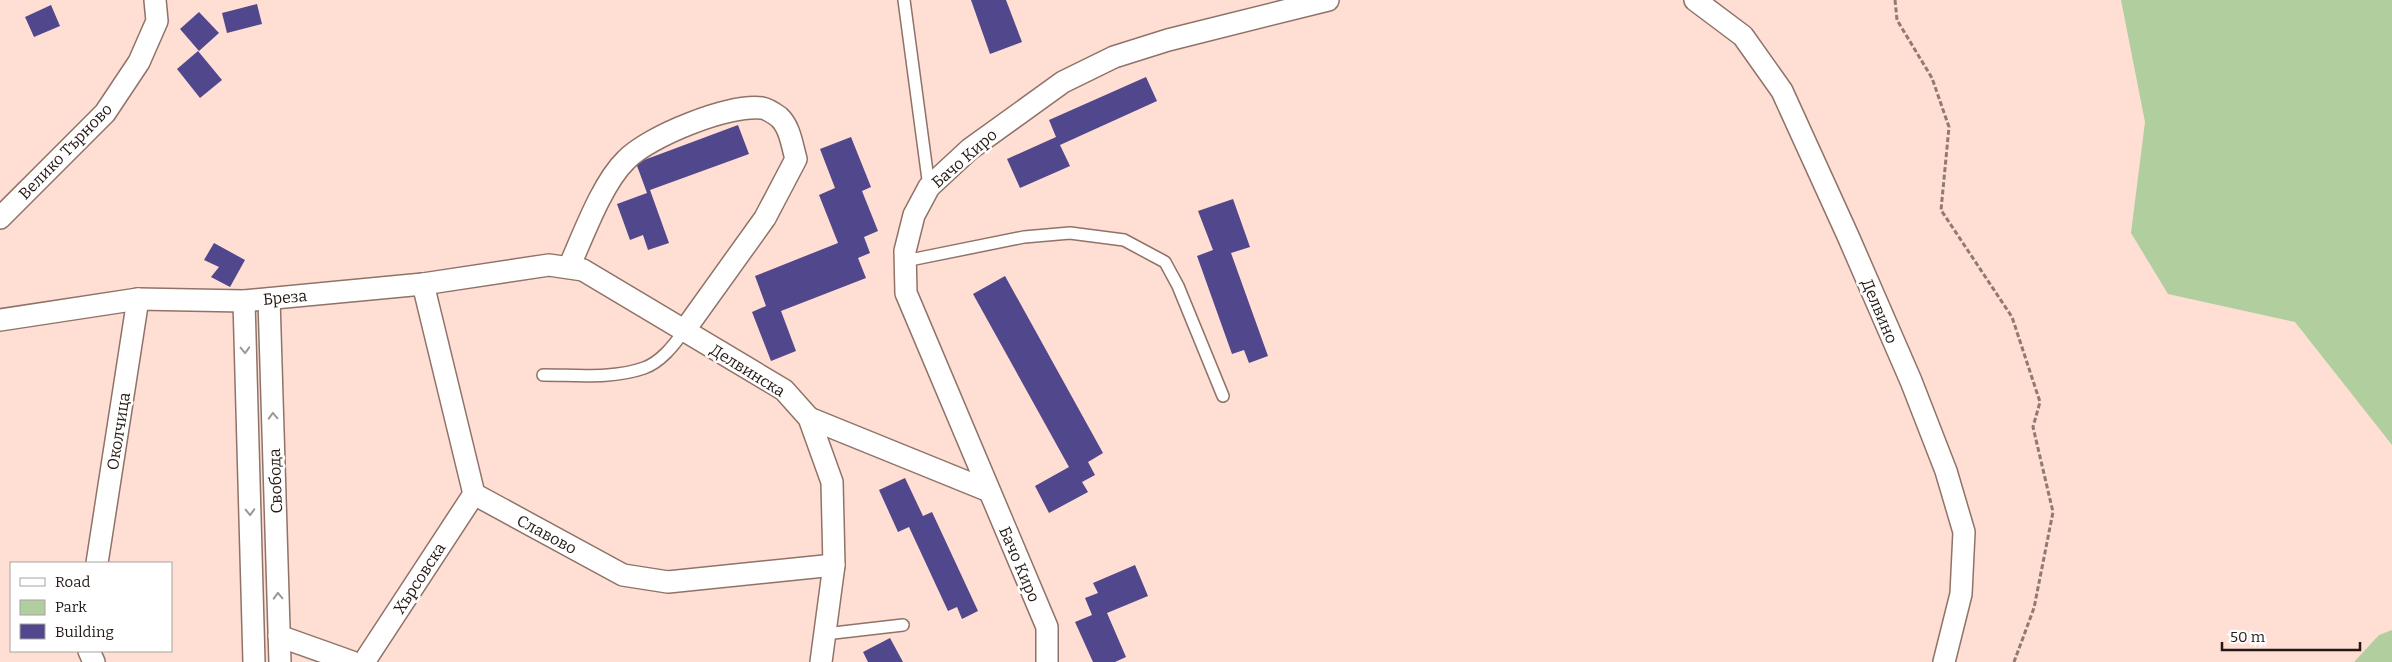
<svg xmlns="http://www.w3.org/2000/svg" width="2392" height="662" font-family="Bitter,serif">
  <rect width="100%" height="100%" fill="#ffded3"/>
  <!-- green -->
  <g fill="#b1ce9e">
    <path d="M2121 0H2392V445L2295 322 2168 294 2131 233 2145 122Z"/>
    <path d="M2392 630V662H2354L2379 635Z"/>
  </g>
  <!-- building -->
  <g fill="#50478c">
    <path d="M971 0H1006L1022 42 990 54Z"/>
    <path d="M257 4 262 24 227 33 222 13Z"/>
    <path d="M51 5 60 26 34 37 25 17Z"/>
    <path d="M199 12 219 33 199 51 180 29Z"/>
    <path d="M198 51 222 80 200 98 177 69Z"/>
    <path d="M1146 77 1157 101 1060 145 1070 166 1020 188 1007 159 1056 137 1049 120Z"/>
    <path d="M738 125 749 154 650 190 669 243 648 250 643 235 630 240 617 204 647 193 636 163Z"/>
    <path d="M851 137 871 187 862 191 878 231 864 237 870 253 858 258 866 278 781 311 796 351 771 361 752 312 766 306 755 276 838 243 819 195 835 188 820 149Z"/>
    <path d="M1233 199 1250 247 1231 253 1268 356 1249 363 1244 350 1232 354 1197 256 1213 250 1198 211Z"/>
    <path d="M214 243 245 260 230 287 211 277 219 267 204 260Z"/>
    <path d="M1005 276 1103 453 1088 462 1095 475 1082 482 1088 492 1049 513 1035 486 1069 467 973 294Z"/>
    <path d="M905 478 923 516 932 512 978 611 962 619 957 607 948 611 909 527 898 532 879 490Z"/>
    <path d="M1135 565 1148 596 1107 613 1126 657 1115 662H1093L1075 622 1092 615 1085 598 1098 593 1093 583Z"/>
    <path d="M890 638 903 662H868L863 652Z"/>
  </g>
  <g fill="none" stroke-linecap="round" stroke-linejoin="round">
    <!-- lane casing -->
    <g stroke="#8f7368" stroke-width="14">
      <g id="lane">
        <path d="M904 0 929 187"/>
        <path d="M905 261 1024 237 1070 233 1124 240 1165 262 1178 286 1223 396"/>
        <path d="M543 375C576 375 613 379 644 368 661 362 674 345 684 331"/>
        <path d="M825 634 903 625"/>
      </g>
    </g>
    <!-- street casing -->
    <g stroke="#8f7368" stroke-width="24">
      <g id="street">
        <path d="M1695 0 1743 36 1782 91 1848 236 1911 381 1946 471 1964 532 1961 594 1944 662"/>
        <path d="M0 218 105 113 139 62 157 21 155 0"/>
        <path d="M569 267C583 236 602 183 626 160 649 136 729 104 762 108 767 109 775 114 779 117 790 127 792 145 796 159L765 218 684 331"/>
        <path d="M423 284 474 494 623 575 668 582 834 565"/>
        <path d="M269 299 280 662"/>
        <path d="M244 301 254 662"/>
        <path d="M0 320 138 299 244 301 423 284 549 265 583 270 784 390 809 418 832 482 834 565 821 662"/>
        <path d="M809 418 989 491"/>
        <path d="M97 563 138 299"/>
        <path d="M279 636 352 662"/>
        <path d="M89 651 94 662"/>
        <path d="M364 662 474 494"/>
        <path d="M1047 662V627L906 293 905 251 914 215 929 187 970 149 1063 82 1114 57 1168 40 1328 0"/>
      </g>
    </g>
    <!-- path -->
    <path stroke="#907a73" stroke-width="3" stroke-dasharray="5 2.5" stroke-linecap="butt" d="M1895 0 1897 20 1932 78 1949 127 1941 210 2012 317 2040 402 2033 427 2053 512 2034 608 2014 662"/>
    <!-- lane -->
    <use href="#lane" stroke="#fff" stroke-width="11"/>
    <!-- street -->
    <use href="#street" stroke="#fff" stroke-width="21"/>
  </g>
  <!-- one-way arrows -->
  <defs><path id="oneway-chevron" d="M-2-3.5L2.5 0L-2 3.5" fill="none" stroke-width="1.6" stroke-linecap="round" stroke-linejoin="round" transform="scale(1.25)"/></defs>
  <g stroke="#9c9896">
    <use href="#oneway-chevron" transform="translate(245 350) rotate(88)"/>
    <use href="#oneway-chevron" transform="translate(273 416) rotate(-92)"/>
    <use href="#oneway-chevron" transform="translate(250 512) rotate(88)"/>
    <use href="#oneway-chevron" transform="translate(278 596) rotate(-92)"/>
  </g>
  <g text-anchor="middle" stroke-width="5" stroke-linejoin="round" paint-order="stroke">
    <!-- street labels -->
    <g font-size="16" fill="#241915" stroke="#fff">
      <text transform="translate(65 151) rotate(-46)" y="6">Велико Търново</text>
      <text transform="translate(964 158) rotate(-41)" y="6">Бачо Киро</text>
      <text transform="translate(285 297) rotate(-5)" y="6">Бреза</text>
      <text transform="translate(1880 311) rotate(67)" y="6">Делвино</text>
      <text transform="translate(748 370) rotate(32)" y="6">Делвинска</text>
      <text transform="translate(118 431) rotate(-81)" y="6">Околчица</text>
      <text transform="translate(275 481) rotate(-92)" y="6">Свобода</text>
      <text transform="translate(547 534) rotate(28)" y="6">Славово</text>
      <text transform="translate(1020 564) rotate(67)" y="6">Бачо Киро</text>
      <text transform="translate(419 578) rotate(-57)" y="6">Хърсовска</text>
    </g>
  </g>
  <!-- legend -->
  <rect x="10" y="562" width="162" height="90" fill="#ffffff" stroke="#a7a3a1"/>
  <rect x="20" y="578" width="25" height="8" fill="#ffffff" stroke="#a7a3a1"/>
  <text x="55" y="587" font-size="15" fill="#241915">Road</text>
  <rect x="20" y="600" width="25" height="15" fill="#b1ce9e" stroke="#a7a3a1"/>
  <text x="55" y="612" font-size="15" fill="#241915">Park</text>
  <rect x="20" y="624" width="25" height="15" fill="#50478c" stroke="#a7a3a1"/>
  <text x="55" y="637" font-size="15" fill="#241915">Building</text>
  <!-- scale -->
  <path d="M2222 642v8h138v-8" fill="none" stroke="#241915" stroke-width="2.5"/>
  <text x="2230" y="642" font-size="15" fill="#241915" stroke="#ffffff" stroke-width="4" paint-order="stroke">50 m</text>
</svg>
